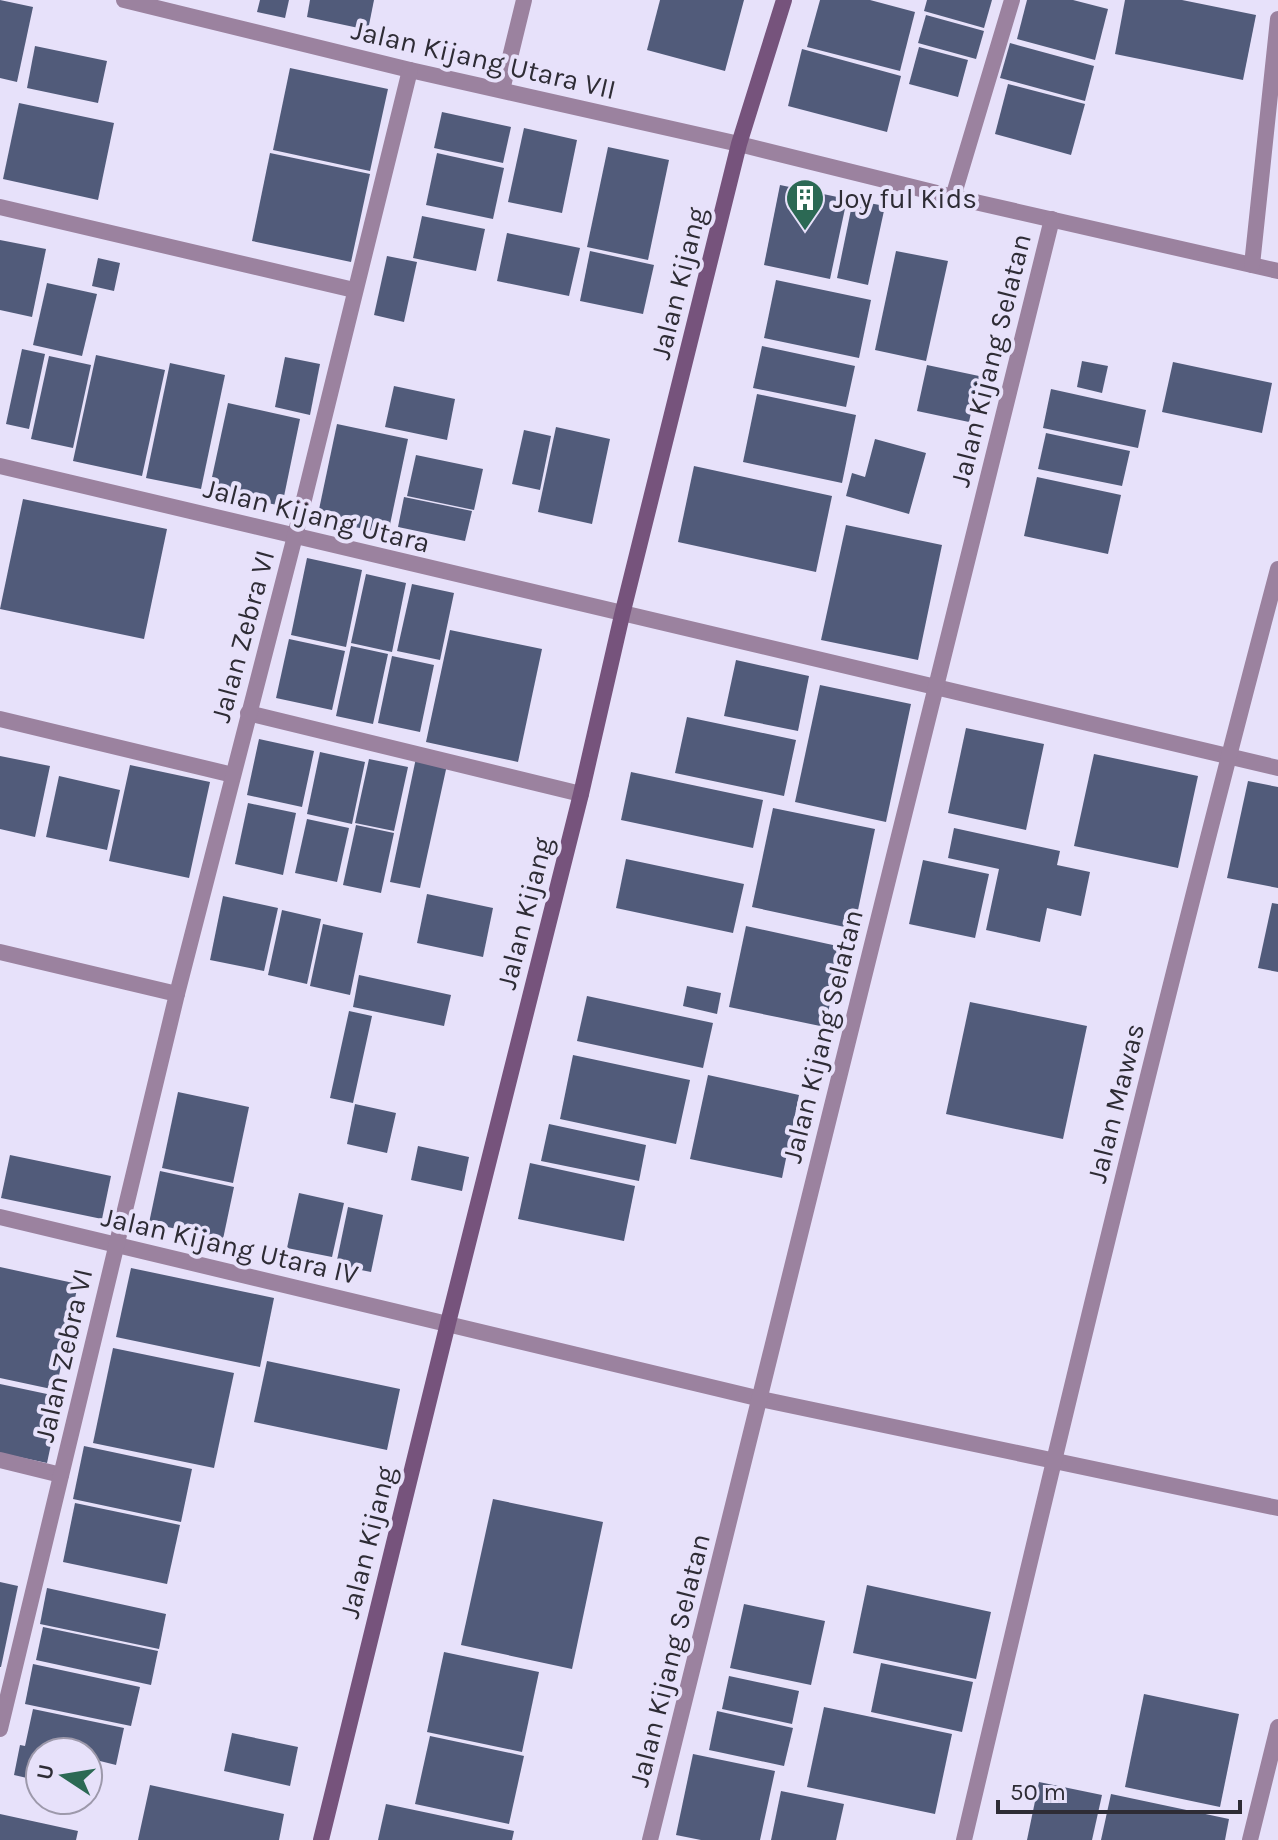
<svg xmlns="http://www.w3.org/2000/svg" width="1278" height="1840" font-family="Karla,sans-serif">
  <rect width="100%" height="100%" fill="#e7e1fa"/>
  <!-- building -->
  <g fill="#515b7a">
    <path d="M0 0 33 7 17 82 0 78Z"/>
    <path d="M260 0H289L285 18 257 12Z"/>
    <path d="M310 0H374L368 30 307 17Z"/>
    <path d="M660 0H744L725 71 647 50Z"/>
    <path d="M820 0H870L915 12 900 71 807 47Z"/>
    <path d="M927 0H992L984 28 924 11Z"/>
    <path d="M1027 0H1073L1108 9 1095 60 1017 39Z"/>
    <path d="M1125 0H1182L1256 15 1243 80 1115 54Z"/>
    <path d="M926 15 984 31 976 59 918 43Z"/>
    <path d="M1010 43 1094 66 1085 101 1000 78Z"/>
    <path d="M35 46 107 61 98 103 27 88Z"/>
    <path d="M919 47 968 60 958 97 909 84Z"/>
    <path d="M802 49 901 76 887 132 788 106Z"/>
    <path d="M290 68 388 89 370 171 273 150Z"/>
    <path d="M1008 84 1085 104 1071 155 995 134Z"/>
    <path d="M19 103 114 123 98 200 3 179Z"/>
    <path d="M442 112 511 127 503 163 434 148Z"/>
    <path d="M524 128 577 140 562 213 508 202Z"/>
    <path d="M608 147 669 160 648 260 587 247Z"/>
    <path d="M270 153 370 174 351 262 252 241Z"/>
    <path d="M437 153 504 168 493 219 426 205Z"/>
    <path d="M780 185 847 199 830 279 764 265Z"/>
    <path d="M853 200 885 206 868 285 837 278Z"/>
    <path d="M422 216 485 229 476 271 413 258Z"/>
    <path d="M507 233 580 248 569 296 497 281Z"/>
    <path d="M0 240 46 249 32 317 0 310Z"/>
    <path d="M590 251 654 265 643 314 580 301Z"/>
    <path d="M896 251 948 261 926 361 875 350Z"/>
    <path d="M387 256 417 262 404 322 374 315Z"/>
    <path d="M98 258 120 263 114 291 92 286Z"/>
    <path d="M776 280 871 300 859 358 764 338Z"/>
    <path d="M47 283 97 294 82 356 33 345Z"/>
    <path d="M762 346 855 366 846 407 753 388Z"/>
    <path d="M22 349 45 354 29 429 6 424Z"/>
    <path d="M96 355 165 370 142 476 73 461Z"/>
    <path d="M49 356 91 365 73 448 31 439Z"/>
    <path d="M285 357 320 364 310 415 275 407Z"/>
    <path d="M1082 361 1108 366 1102 393 1077 387Z"/>
    <path d="M1173 362 1272 383 1262 433 1162 412Z"/>
    <path d="M170 363 225 375 201 489 146 478Z"/>
    <path d="M927 365 979 376 969 422 917 411Z"/>
    <path d="M394 386 455 399 447 440 385 427Z"/>
    <path d="M1051 389 1146 410 1138 448 1043 428Z"/>
    <path d="M757 394 856 415 842 483 743 462Z"/>
    <path d="M228 403 300 419 282 506 209 491Z"/>
    <path d="M337 424 408 439 388 534 317 519Z"/>
    <path d="M556 427 610 439 592 524 538 512Z"/>
    <path d="M524 430 551 436 540 490 512 484Z"/>
    <path d="M1046 433 1130 451 1122 486 1038 469Z"/>
    <path d="M875 439 926 453 909 514 846 496 852 473 865 477Z"/>
    <path d="M416 455 483 469 474 510 407 496Z"/>
    <path d="M694 466 832 496 816 572 678 542Z"/>
    <path d="M1037 477 1121 495 1108 554 1024 536Z"/>
    <path d="M404 497 472 511 465 541 398 527Z"/>
    <path d="M23 499 167 529 144 639 0 609Z"/>
    <path d="M846 525 942 545 918 660 821 640Z"/>
    <path d="M307 558 362 570 346 647 291 635Z"/>
    <path d="M366 574 406 583 392 652 351 643Z"/>
    <path d="M412 584 454 593 440 660 397 651Z"/>
    <path d="M450 630 542 649 518 762 426 742Z"/>
    <path d="M289 639 345 651 332 710 276 698Z"/>
    <path d="M351 646 388 654 373 724 336 716Z"/>
    <path d="M392 656 434 665 420 732 378 723Z"/>
    <path d="M736 660 809 676 798 731 724 716Z"/>
    <path d="M820 685 911 704 886 822 795 802Z"/>
    <path d="M687 717 796 740 784 796 675 773Z"/>
    <path d="M966 728 1044 744 1026 830 948 813Z"/>
    <path d="M259 739 314 751 302 807 247 795Z"/>
    <path d="M320 752 365 762 352 824 307 814Z"/>
    <path d="M1094 754 1198 776 1178 868 1074 846Z"/>
    <path d="M0 756 50 766 35 837 0 829Z"/>
    <path d="M416 758 447 765 420 888 390 882Z"/>
    <path d="M369 759 408 767 394 831 355 823Z"/>
    <path d="M130 765 210 782 189 878 109 861Z"/>
    <path d="M631 772 763 800 753 848 621 820Z"/>
    <path d="M59 776 120 790 107 850 46 837Z"/>
    <path d="M1248 781 1278 787V888L1227 878Z"/>
    <path d="M248 803 296 813 283 875 235 864Z"/>
    <path d="M773 808 875 829 854 929 752 907Z"/>
    <path d="M307 819 349 828 337 882 295 873Z"/>
    <path d="M356 825 394 833 381 893 343 885Z"/>
    <path d="M954 828 1060 851 1057 865 1090 872 1081 916 1047 908 1040 942 986 930 999 869 948 858Z"/>
    <path d="M626 859 744 884 733 933 616 908Z"/>
    <path d="M923 860 989 874 975 938 909 924Z"/>
    <path d="M427 894 493 908 483 957 417 943Z"/>
    <path d="M223 896 278 908 264 971 210 960Z"/>
    <path d="M1272 903 1278 904V972L1258 968Z"/>
    <path d="M282 910 321 919 307 984 268 975Z"/>
    <path d="M323 924 363 933 350 995 310 986Z"/>
    <path d="M746 926 842 947 825 1027 729 1007Z"/>
    <path d="M359 975 451 995 444 1026 353 1007Z"/>
    <path d="M687 986 721 993 717 1014 683 1006Z"/>
    <path d="M587 996 713 1023 703 1068 577 1041Z"/>
    <path d="M970 1002 1087 1026 1063 1139 946 1114Z"/>
    <path d="M349 1011 372 1016 353 1103 330 1098Z"/>
    <path d="M573 1055 690 1080 676 1144 560 1119Z"/>
    <path d="M708 1075 799 1095 782 1178 690 1159Z"/>
    <path d="M178 1092 249 1107 233 1183 162 1168Z"/>
    <path d="M355 1104 396 1113 387 1153 347 1144Z"/>
    <path d="M549 1124 646 1145 639 1181 541 1161Z"/>
    <path d="M418 1146 469 1157 462 1191 411 1180Z"/>
    <path d="M10 1155 111 1176 102 1219 1 1198Z"/>
    <path d="M530 1163 635 1186 624 1241 518 1219Z"/>
    <path d="M160 1171 234 1187 223 1239 149 1223Z"/>
    <path d="M299 1193 344 1203 332 1257 287 1248Z"/>
    <path d="M348 1207 383 1215 371 1272 336 1265Z"/>
    <path d="M0 1267 78 1284 56 1390 0 1378Z"/>
    <path d="M131 1268 274 1298 260 1367 116 1337Z"/>
    <path d="M113 1348 234 1373 214 1468 93 1443Z"/>
    <path d="M267 1361 400 1389 387 1450 254 1422Z"/>
    <path d="M0 1384 61 1397 47 1463 0 1453Z"/>
    <path d="M84 1446 192 1469 181 1522 73 1499Z"/>
    <path d="M493 1499 603 1522 572 1669 461 1645Z"/>
    <path d="M75 1503 180 1525 167 1584 63 1562Z"/>
    <path d="M0 1582 18 1586 1 1667H0Z"/>
    <path d="M867 1585 991 1612 976 1679 853 1653Z"/>
    <path d="M47 1588 166 1614 159 1649 40 1624Z"/>
    <path d="M744 1604 825 1621 811 1685 730 1668Z"/>
    <path d="M43 1627 158 1651 151 1685 36 1660Z"/>
    <path d="M444 1652 539 1672 522 1752 427 1732Z"/>
    <path d="M881 1663 973 1682 962 1732 871 1712Z"/>
    <path d="M33 1664 140 1687 131 1726 25 1704Z"/>
    <path d="M729 1676 799 1691 792 1724 722 1709Z"/>
    <path d="M1144 1694 1239 1714 1220 1807 1125 1787Z"/>
    <path d="M824 1707 952 1734 935 1814 807 1787Z"/>
    <path d="M33 1709 124 1728 116 1765 88 1758V1752H40V1781L14 1775 20 1745 25 1746Z"/>
    <path d="M717 1711 793 1728 784 1766 709 1750Z"/>
    <path d="M232 1733 298 1747 290 1786 224 1771Z"/>
    <path d="M430 1736 524 1756 509 1824 415 1804Z"/>
    <path d="M693 1754 775 1771 760 1840H701L676 1835Z"/>
    <path d="M1039 1782 1102 1795 1092 1840H1027Z"/>
    <path d="M150 1785 284 1814 279 1840H138Z"/>
    <path d="M781 1791 844 1804 836 1840H771Z"/>
    <path d="M1111 1794 1229 1819 1225 1840H1101Z"/>
    <path d="M386 1804 514 1831 512 1840H378Z"/>
    <path d="M0 1814 78 1831 76 1840H0Z"/>
  </g>
  <g fill="none" stroke-linecap="round" stroke-linejoin="round">
    <!-- street -->
    <g stroke="#9b829f" stroke-width="16">
      <path d="M124 0 410 70 739 144 953 197 1278 271"/>
      <path d="M502 90 524 0"/>
      <path d="M953 197 1012 0"/>
      <path d="M0 207 354 290"/>
      <path d="M1252 265 1278 19"/>
      <path d="M0 466 1278 768"/>
      <path d="M248 713 581 794"/>
      <path d="M0 719 233 775"/>
      <path d="M0 952 177 994"/>
      <path d="M0 1217 761 1399 1278 1508"/>
      <path d="M0 1460 61 1475"/>
      <path d="M0 1729 177 994 295 536 410 70"/>
      <path d="M650 1840C786 1300 915 759 1052 219"/>
      <path d="M964 1840C1064 1415 1166 991 1278 569"/>
      <path d="M1250 1840 1278 1727"/>
    </g>
    <!-- secondary -->
    <path stroke="#76537c" stroke-width="16" d="M321 1840 448 1323 581 794 622 615 739 144 784 0"/>
  </g>
  <!-- icons -->
  <defs>
    <g id="building-pin" transform="scale(2)"><path d="M0 17L-7.5 6A9.5 9.5 0 1 1 7.5 6Z" fill="#2c6954" stroke="#e7e1fa"/><path d="M-4-6H4V6H1V3H-1V6H-4ZM-2.5-4.3h1.7v1.8h-1.7ZM.8-4.3h1.7v1.8H.8ZM-2.5-1h1.7V.8h-1.7ZM.8-1h1.7V.8H.8Z" fill="#fff"/></g>
  </defs>
  <g fill-rule="evenodd">
    <use href="#building-pin" x="805" y="198"/>
  </g>
  <g text-anchor="middle" stroke-width="8" stroke-linejoin="round" paint-order="stroke">
    <!-- street labels -->
    <g font-size="28" fill="#2e2c35" stroke="#e7e1fa">
      <text transform="translate(484 59) rotate(13)" y="10">Jalan Kijang Utara VII</text>
      <text transform="translate(678 283) rotate(-76)" y="10">Jalan Kijang</text>
      <text transform="translate(990 360) rotate(-76)" y="10">Jalan Kijang Selatan</text>
      <text transform="translate(317 515) rotate(14)" y="10">Jalan Kijang Utara</text>
      <text transform="translate(242 636) rotate(-75)" y="10">Jalan Zebra VI</text>
      <text transform="translate(524 913) rotate(-76)" y="10">Jalan Kijang</text>
      <text transform="translate(822 1036) rotate(-76)" y="10">Jalan Kijang Selatan</text>
      <text transform="translate(1115 1103) rotate(-76)" y="10">Jalan Mawas</text>
      <text transform="translate(230 1245) rotate(13)" y="10">Jalan Kijang Utara IV</text>
      <text transform="translate(63 1355) rotate(-77)" y="10">Jalan Zebra VI</text>
      <text transform="translate(367 1542) rotate(-76)" y="10">Jalan Kijang</text>
      <text transform="translate(669 1660) rotate(-76)" y="10">Jalan Kijang Selatan</text>
    </g>
    <!-- poi labels -->
    <g font-size="28" fill="#2e2c35" stroke="#e7e1fa" text-anchor="start">
      <text x="833" y="208">Joy ful Kids</text>
    </g>
  </g>
  <!-- north arrow -->
  <g transform="translate(64 1776) rotate(282)"><circle r="38" fill="#e7e1fa" stroke="#9d99ab" stroke-width="2"/>
  <path d="M0-6L14 30L0 20L-14 30Z" fill="#2c6954"/>
  <text y="-12" font-size="22" font-weight="bold" text-anchor="middle" fill="#2e2c35">U</text>
  </g>
  <!-- scale -->
  <path d="M998 1800v12h242v-12" fill="none" stroke="#2e2c35" stroke-width="4"/>
  <text x="1010" y="1800" font-size="24" fill="#2e2c35" stroke="#e7e1fa" stroke-width="6" paint-order="stroke">50 m</text>
</svg>
